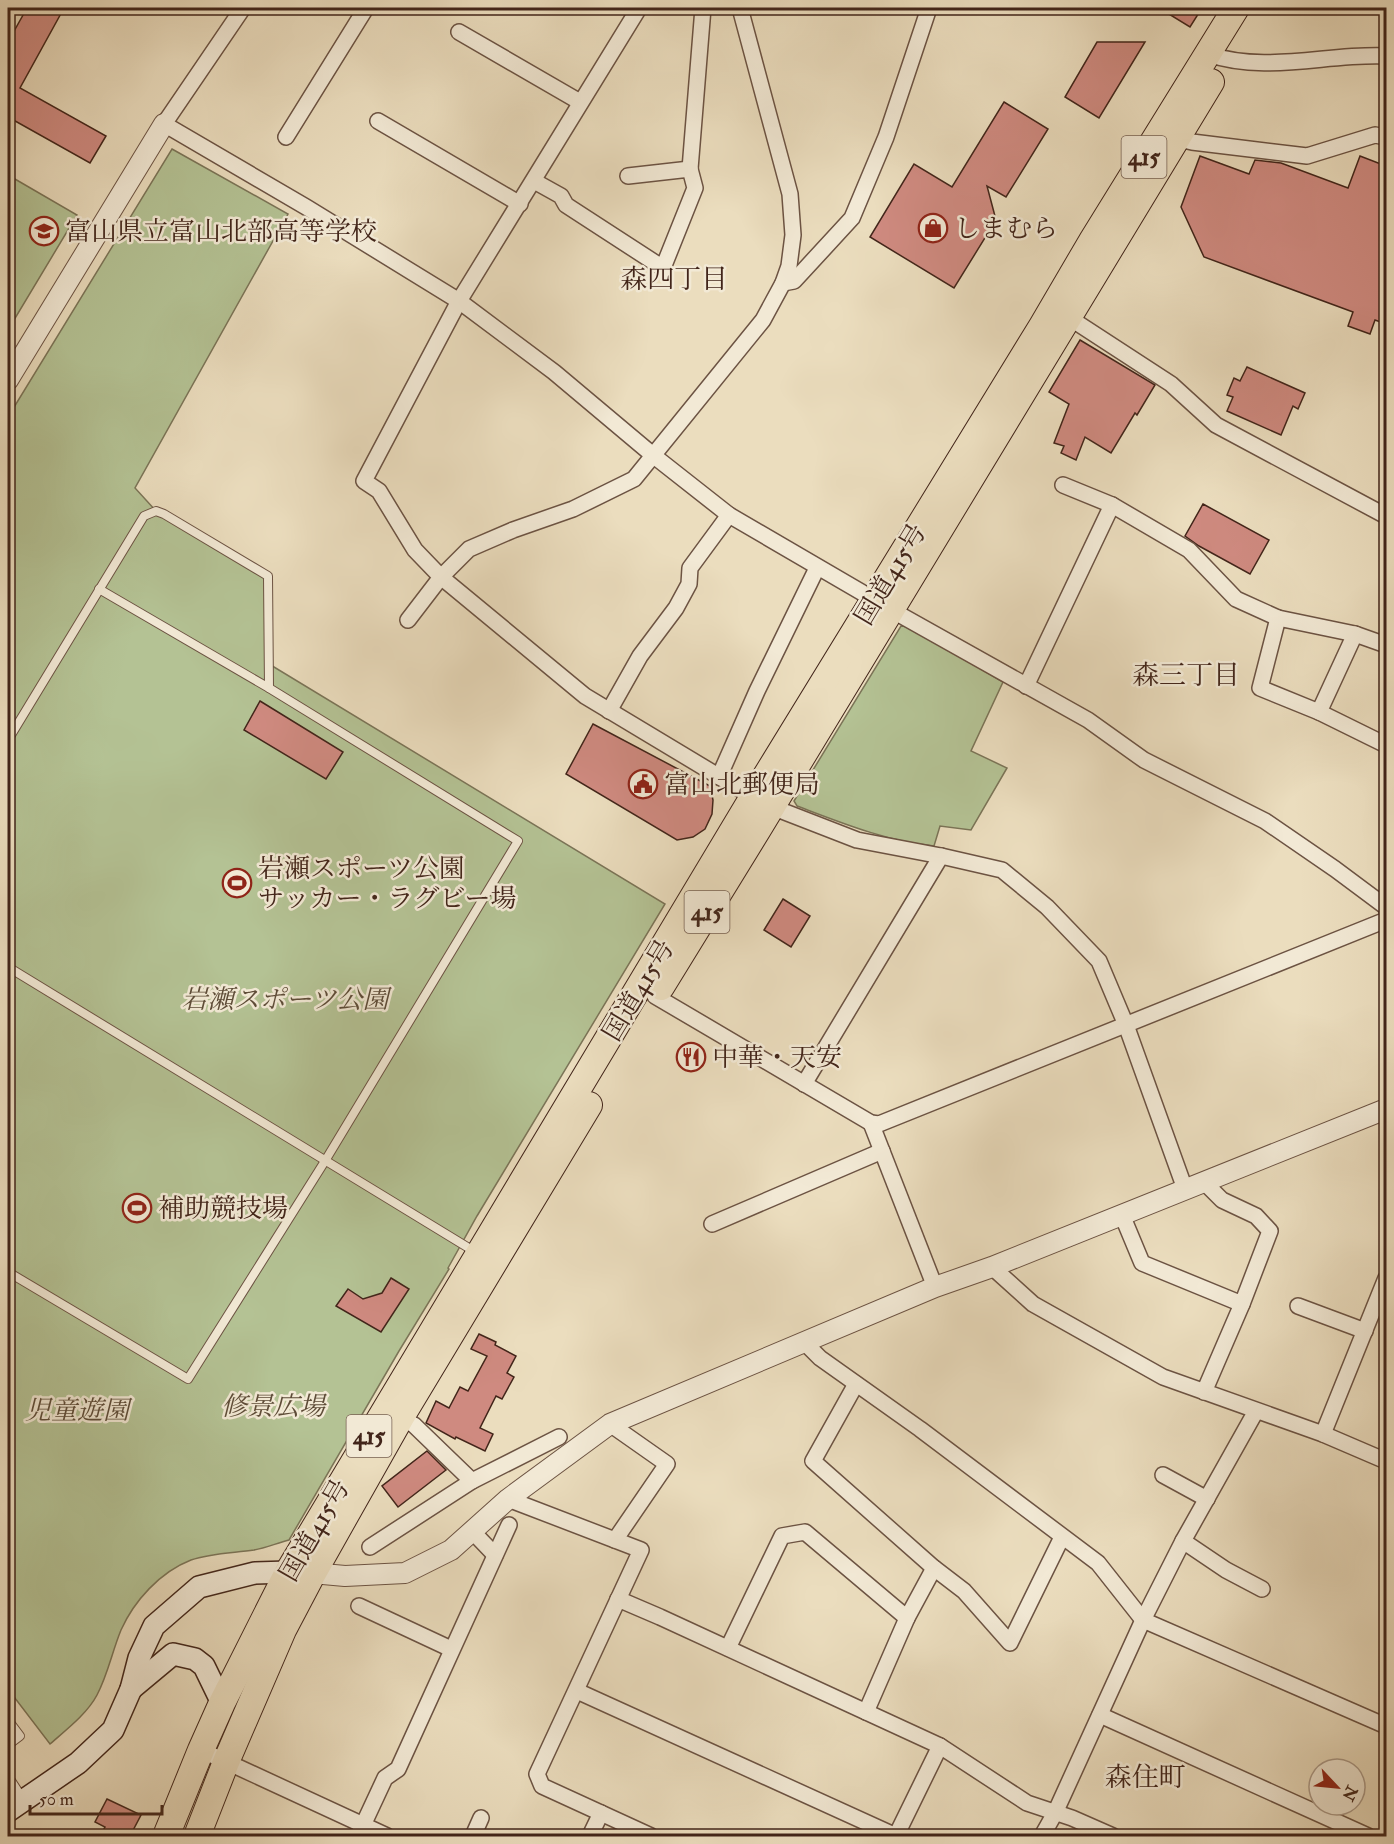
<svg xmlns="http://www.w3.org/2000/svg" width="1394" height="1844" font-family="'IM FELL Double Pica','Noto Serif JP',serif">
  <rect width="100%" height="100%" fill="#ebddbe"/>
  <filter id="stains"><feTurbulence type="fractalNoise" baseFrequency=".00333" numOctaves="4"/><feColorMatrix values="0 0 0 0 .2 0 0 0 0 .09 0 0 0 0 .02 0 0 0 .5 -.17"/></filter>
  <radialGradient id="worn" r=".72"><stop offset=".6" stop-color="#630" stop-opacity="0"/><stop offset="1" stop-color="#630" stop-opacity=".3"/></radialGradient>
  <!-- green -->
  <g fill="#b4c294" stroke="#7b7457" stroke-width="1.5">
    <path d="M172 149 288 214 135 488 156 511 268 576 269 664 665 904 477 1216 448 1268 449 1269 399 1351 289 1540C277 1543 266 1548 254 1550 233 1553 211 1553 191 1560 160 1572 134 1601 121 1630 112 1652 108 1674 97 1695 87 1714 66 1730 50 1744L8 1689V417Z"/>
    <path d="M8 175 77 215 8 330Z"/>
    <path d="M901 626 910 627 1003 682 971 751 1007 768 971 830 940 826 934 846C886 841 842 823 797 806L794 801Z"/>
  </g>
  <!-- building -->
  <g fill="#cf8a80" stroke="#42251a" stroke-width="1.5">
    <path d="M27 8H64L20 88 106 136 90 163 8 117V42Z"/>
    <path d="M1159 8H1202L1190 27Z"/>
    <path d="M1097 42H1145L1099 118 1065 97Z"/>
    <path d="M1004 102 1048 129 1006 197 987 186 996 220 954 288 870 237 914 164 952 187Z"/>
    <path d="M1200 156 1249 174 1255 160 1281 163 1348 188 1360 156 1386 166V324L1375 320 1370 334 1348 326 1353 312 1204 257 1181 207Z"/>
    <path d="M1080 340 1155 385 1137 415 1135 413 1111 453 1085 437 1076 460 1061 453 1064 446 1054 443 1069 404 1049 392Z"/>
    <path d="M1247 367 1305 393 1298 409 1293 406 1281 435 1227 411 1233 397 1227 395 1234 378 1240 381Z"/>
    <path d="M1203 504 1269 540 1250 574 1199 546 1185 536Z"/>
    <path d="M260 701 343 752 326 779 244 730Z"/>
    <path d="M593 724 710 786 713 800 712 814 705 829 693 837 677 840 566 774Z"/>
    <path d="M783 899 810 916 791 947 764 930Z"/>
    <path d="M391 1278 409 1289 381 1332 336 1306 348 1289 363 1299 382 1293Z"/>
    <path d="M479 1334 496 1342 495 1345 516 1356 507 1373 514 1377 502 1399 496 1396 480 1428 493 1434 485 1451 456 1437 455 1439 426 1423 436 1401 449 1408 460 1387 468 1391 487 1356 471 1349Z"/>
    <path d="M427 1451 446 1470 398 1507 382 1486Z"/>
    <path d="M107 1799 141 1815 130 1836H100L105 1827 95 1822Z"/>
  </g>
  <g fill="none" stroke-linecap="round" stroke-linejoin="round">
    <!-- service casing -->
    <g stroke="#6c5343" stroke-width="10">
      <g id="service">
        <path d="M99 589 269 688"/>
        <path d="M8 740 144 516 156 511 164 514 268 576 269 688 518 841 325 1161 188 1379 8 1272"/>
        <path d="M8 967 477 1253"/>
        <path d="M8 1720 20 1736 8 1745"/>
        <path d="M8 1776 23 1799"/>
      </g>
    </g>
    <!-- minor casing -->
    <g stroke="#6c5343" stroke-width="18">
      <g id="minor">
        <path d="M243 8 164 124 306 207 459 301 554 372 654 456 729 515 904 617 1088 720 1144 760 1265 821 1335 869 1386 907"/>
        <path d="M740 8 790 194 793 235 789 266 783 283 763 320 634 479 573 509 513 530 469 549 441 577 585 696 753 797 772 807 857 840 941 856 1002 870 1047 907 1099 961 1126 1025 1185 1189"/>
        <path d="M459 32 580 102"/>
        <path d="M1208 54C1266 74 1328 53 1386 56"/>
        <path d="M378 121 520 204"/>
        <path d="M286 137 366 8"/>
        <path d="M1170 137 1192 142 1307 156 1375 135 1386 137"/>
        <path d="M690 169 703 8"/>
        <path d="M534 181 561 196 566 205 663 268 695 188 690 169 628 176"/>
        <path d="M783 283 794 281 852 218 886 137 929 8"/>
        <path d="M1062 313 1171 384 1216 425 1386 516"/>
        <path d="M1063 485 1112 505 1189 550 1236 599 1278 618"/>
        <path d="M408 620 441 577 415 550 379 491 364 481 459 301 639 8"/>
        <path d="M1386 645 1355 634 1319 712 1386 745"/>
        <path d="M1026 686 1112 505"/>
        <path d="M609 711 640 656 676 608 689 584 690 568 729 515"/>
        <path d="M1319 712 1260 688 1278 618 1355 634"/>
        <path d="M719 777 757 691 817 568"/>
        <path d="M655 996 871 1123 879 1124 1386 920"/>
        <path d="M804 1084 941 856"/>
        <path d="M871 1123 935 1287"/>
        <path d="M1122 1215 1142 1263 1242 1304 1270 1231 1256 1216 1222 1200 1204 1182"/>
        <path d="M712 1224 882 1151"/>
        <path d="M992 1267 1033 1304 1163 1377 1323 1434 1386 1461"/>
        <path d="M1298 1306 1365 1331"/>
        <path d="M804 1342 820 1358 920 1429 1098 1563 1143 1620 1386 1726"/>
        <path d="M856 1384 813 1461 934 1568 964 1591 1010 1643 1062 1537"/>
        <path d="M1204 1392 1242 1304"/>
        <path d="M395 1414 414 1425 472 1481"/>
        <path d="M610 1424 667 1464 615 1540"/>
        <path d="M1323 1434 1386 1278"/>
        <path d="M1163 1475 1207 1499"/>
        <path d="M508 1499 641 1550 537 1774 542 1786 651 1836"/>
        <path d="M472 1531 495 1555"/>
        <path d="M1183 1541 1226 1570 1262 1589"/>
        <path d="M370 1547 472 1481 559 1437"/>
        <path d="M618 1599 660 1617 940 1746 1027 1803 1072 1818 1113 1836"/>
        <path d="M359 1606 451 1649"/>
        <path d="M728 1648 782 1536 805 1532 907 1618 934 1568"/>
        <path d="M577 1691 896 1836 940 1746"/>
        <path d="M866 1712 907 1618"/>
        <path d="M1100 1715 1368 1836"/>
        <path d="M201 1750 387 1836"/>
        <path d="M358 1836 385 1778 398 1769 509 1525"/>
        <path d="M473 1836 481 1818"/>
        <path d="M590 1836 601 1813"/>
        <path d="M1042 1836 1055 1813 1143 1620 1183 1541 1256 1411"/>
      </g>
    </g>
    <!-- tertiary casing -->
    <g stroke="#6c5343" stroke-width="22">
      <g id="tertiary">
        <path d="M8 380 164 124"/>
        <path d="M301 1572 345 1576 405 1573 451 1550 508 1499 610 1424 935 1287 992 1267 1386 1109"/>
      </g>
    </g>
    <!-- secondary casing -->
    <g stroke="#42251a" stroke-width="24">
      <g id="secondary">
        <path d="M131 1689 173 1654 195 1659 204 1666 222 1703"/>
        <path d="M8 1811 78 1763 113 1730 131 1689 139 1658 154 1626 199 1587 255 1573 288 1572"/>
      </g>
    </g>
    <!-- trunk casing -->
    <g stroke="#42251a" stroke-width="28">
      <g id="trunk">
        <path d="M661 987 760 826 1211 82"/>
        <path d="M166 1836 201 1750 222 1703 288 1572 753 797 1042 326 1093 239 1236 8"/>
        <path d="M197 1836 226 1762 283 1630 313 1573 401 1417 589 1105"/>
      </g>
    </g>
    <!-- service -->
    <use href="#service" stroke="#f2e9d5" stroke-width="8"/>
    <!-- minor -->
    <use href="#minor" stroke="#f2e9d5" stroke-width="15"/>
    <!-- tertiary -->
    <use href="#tertiary" stroke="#f2e9d5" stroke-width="20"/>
    <!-- secondary -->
    <use href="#secondary" stroke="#f2e9d5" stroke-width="21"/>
    <!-- trunk -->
    <use href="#trunk" stroke="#ebddbe" stroke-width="26"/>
  </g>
  <!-- icons -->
  <defs>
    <g id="shop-ring" transform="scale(1.5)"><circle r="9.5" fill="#f2e9d5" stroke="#8f2418" stroke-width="1.5"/><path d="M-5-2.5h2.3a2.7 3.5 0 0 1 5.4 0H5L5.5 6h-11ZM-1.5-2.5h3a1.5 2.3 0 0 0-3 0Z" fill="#8f2418"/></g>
    <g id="school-ring" transform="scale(1.5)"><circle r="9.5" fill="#f2e9d5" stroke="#8f2418" stroke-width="1.5"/><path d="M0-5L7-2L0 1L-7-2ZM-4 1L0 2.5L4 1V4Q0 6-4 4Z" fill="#8f2418"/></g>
    <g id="civic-ring" transform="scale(1.5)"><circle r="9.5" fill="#f2e9d5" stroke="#8f2418" stroke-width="1.5"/><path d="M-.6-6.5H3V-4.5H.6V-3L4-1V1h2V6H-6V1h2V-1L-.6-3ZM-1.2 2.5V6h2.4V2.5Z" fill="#8f2418"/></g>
    <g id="stadium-ring" transform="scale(1.5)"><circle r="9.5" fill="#f2e9d5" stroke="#8f2418" stroke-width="1.5"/><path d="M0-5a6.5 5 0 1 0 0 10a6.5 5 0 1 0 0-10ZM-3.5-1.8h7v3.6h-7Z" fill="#8f2418"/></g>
    <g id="restaurant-ring" transform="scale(1.5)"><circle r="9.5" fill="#f2e9d5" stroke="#8f2418" stroke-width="1.5"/><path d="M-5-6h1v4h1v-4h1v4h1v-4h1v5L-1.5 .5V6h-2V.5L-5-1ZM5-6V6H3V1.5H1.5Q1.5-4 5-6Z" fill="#8f2418"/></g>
  </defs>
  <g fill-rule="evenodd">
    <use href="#shop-ring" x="933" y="228"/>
    <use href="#school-ring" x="44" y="231"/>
    <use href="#civic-ring" x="643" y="784"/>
    <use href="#stadium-ring" x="237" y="883"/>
    <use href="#restaurant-ring" x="691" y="1057"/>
    <use href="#stadium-ring" x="137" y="1208"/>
  </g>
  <g text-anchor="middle" stroke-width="5" stroke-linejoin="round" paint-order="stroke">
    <!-- shield labels -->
    <g fill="#f2e9d5" stroke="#776052" stroke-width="1.5">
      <rect x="1121.5" y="136" width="45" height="42" rx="4.5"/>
      <rect x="684.5" y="891" width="45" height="42" rx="4.5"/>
      <rect x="346.5" y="1415" width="45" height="42" rx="4.5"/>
    </g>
    <g font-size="24" font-weight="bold" fill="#42251a">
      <text x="1144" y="165">415</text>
      <text x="707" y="920">415</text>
      <text x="369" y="1444">415</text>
    </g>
    <!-- poi labels -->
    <g font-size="26" fill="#42251a" stroke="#f2e9d5" text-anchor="start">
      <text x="954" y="237">しまむら</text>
      <text x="65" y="240">富山県立富山北部高等学校</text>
      <text x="664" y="793">富山北郵便局</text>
      <text x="258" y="877">岩瀬スポーツ公園<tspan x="258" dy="30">サッカー・ラグビー場</tspan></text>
      <text x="712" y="1066">中華・天安</text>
      <text x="158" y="1217">補助競技場</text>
    </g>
    <!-- street labels -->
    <g font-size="26" fill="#42251a" stroke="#f2e9d5">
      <text transform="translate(890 574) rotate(-59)" y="9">国道415号</text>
      <text transform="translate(638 990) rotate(-59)" y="9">国道415号</text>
      <text transform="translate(314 1530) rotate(-60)" y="9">国道415号</text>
    </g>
    <!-- park labels -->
    <g font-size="26" font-style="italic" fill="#5e4c38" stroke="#f2e9d5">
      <text x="285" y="1008">岩瀬スポーツ公園</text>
      <text x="273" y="1415">修景広場</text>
      <text x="77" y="1419">児童遊園</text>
    </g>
    <!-- neighbourhood labels -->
    <g font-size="27" fill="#42251a" stroke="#f2e9d5">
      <text x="674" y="288">森四丁目</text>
      <text x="1186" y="684">森三丁目</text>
      <text x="1145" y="1786">森住町</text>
    </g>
  </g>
  <!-- margin -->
  <rect width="1394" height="1844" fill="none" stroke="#ebddbe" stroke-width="30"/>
  <rect x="9" y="9" width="1376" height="1826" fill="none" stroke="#42251a" stroke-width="3"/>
  <rect x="15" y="15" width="1364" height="1814" fill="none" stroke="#42251a" stroke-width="1.5"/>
  <!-- north arrow -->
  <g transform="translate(1337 1787) rotate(116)"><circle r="28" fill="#f2e9d5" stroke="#ac9b8a" stroke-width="1.5"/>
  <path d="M0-4.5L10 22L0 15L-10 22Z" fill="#8f2418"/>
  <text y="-9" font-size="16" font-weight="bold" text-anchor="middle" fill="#42251a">N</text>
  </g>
  <!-- scale -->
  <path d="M30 1805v9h132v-9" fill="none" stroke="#42251a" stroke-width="3"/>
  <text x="39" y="1805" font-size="18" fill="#42251a" stroke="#f2e9d5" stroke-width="4.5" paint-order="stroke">50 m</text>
  <rect width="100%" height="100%" filter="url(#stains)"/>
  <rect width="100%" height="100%" fill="url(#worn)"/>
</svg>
